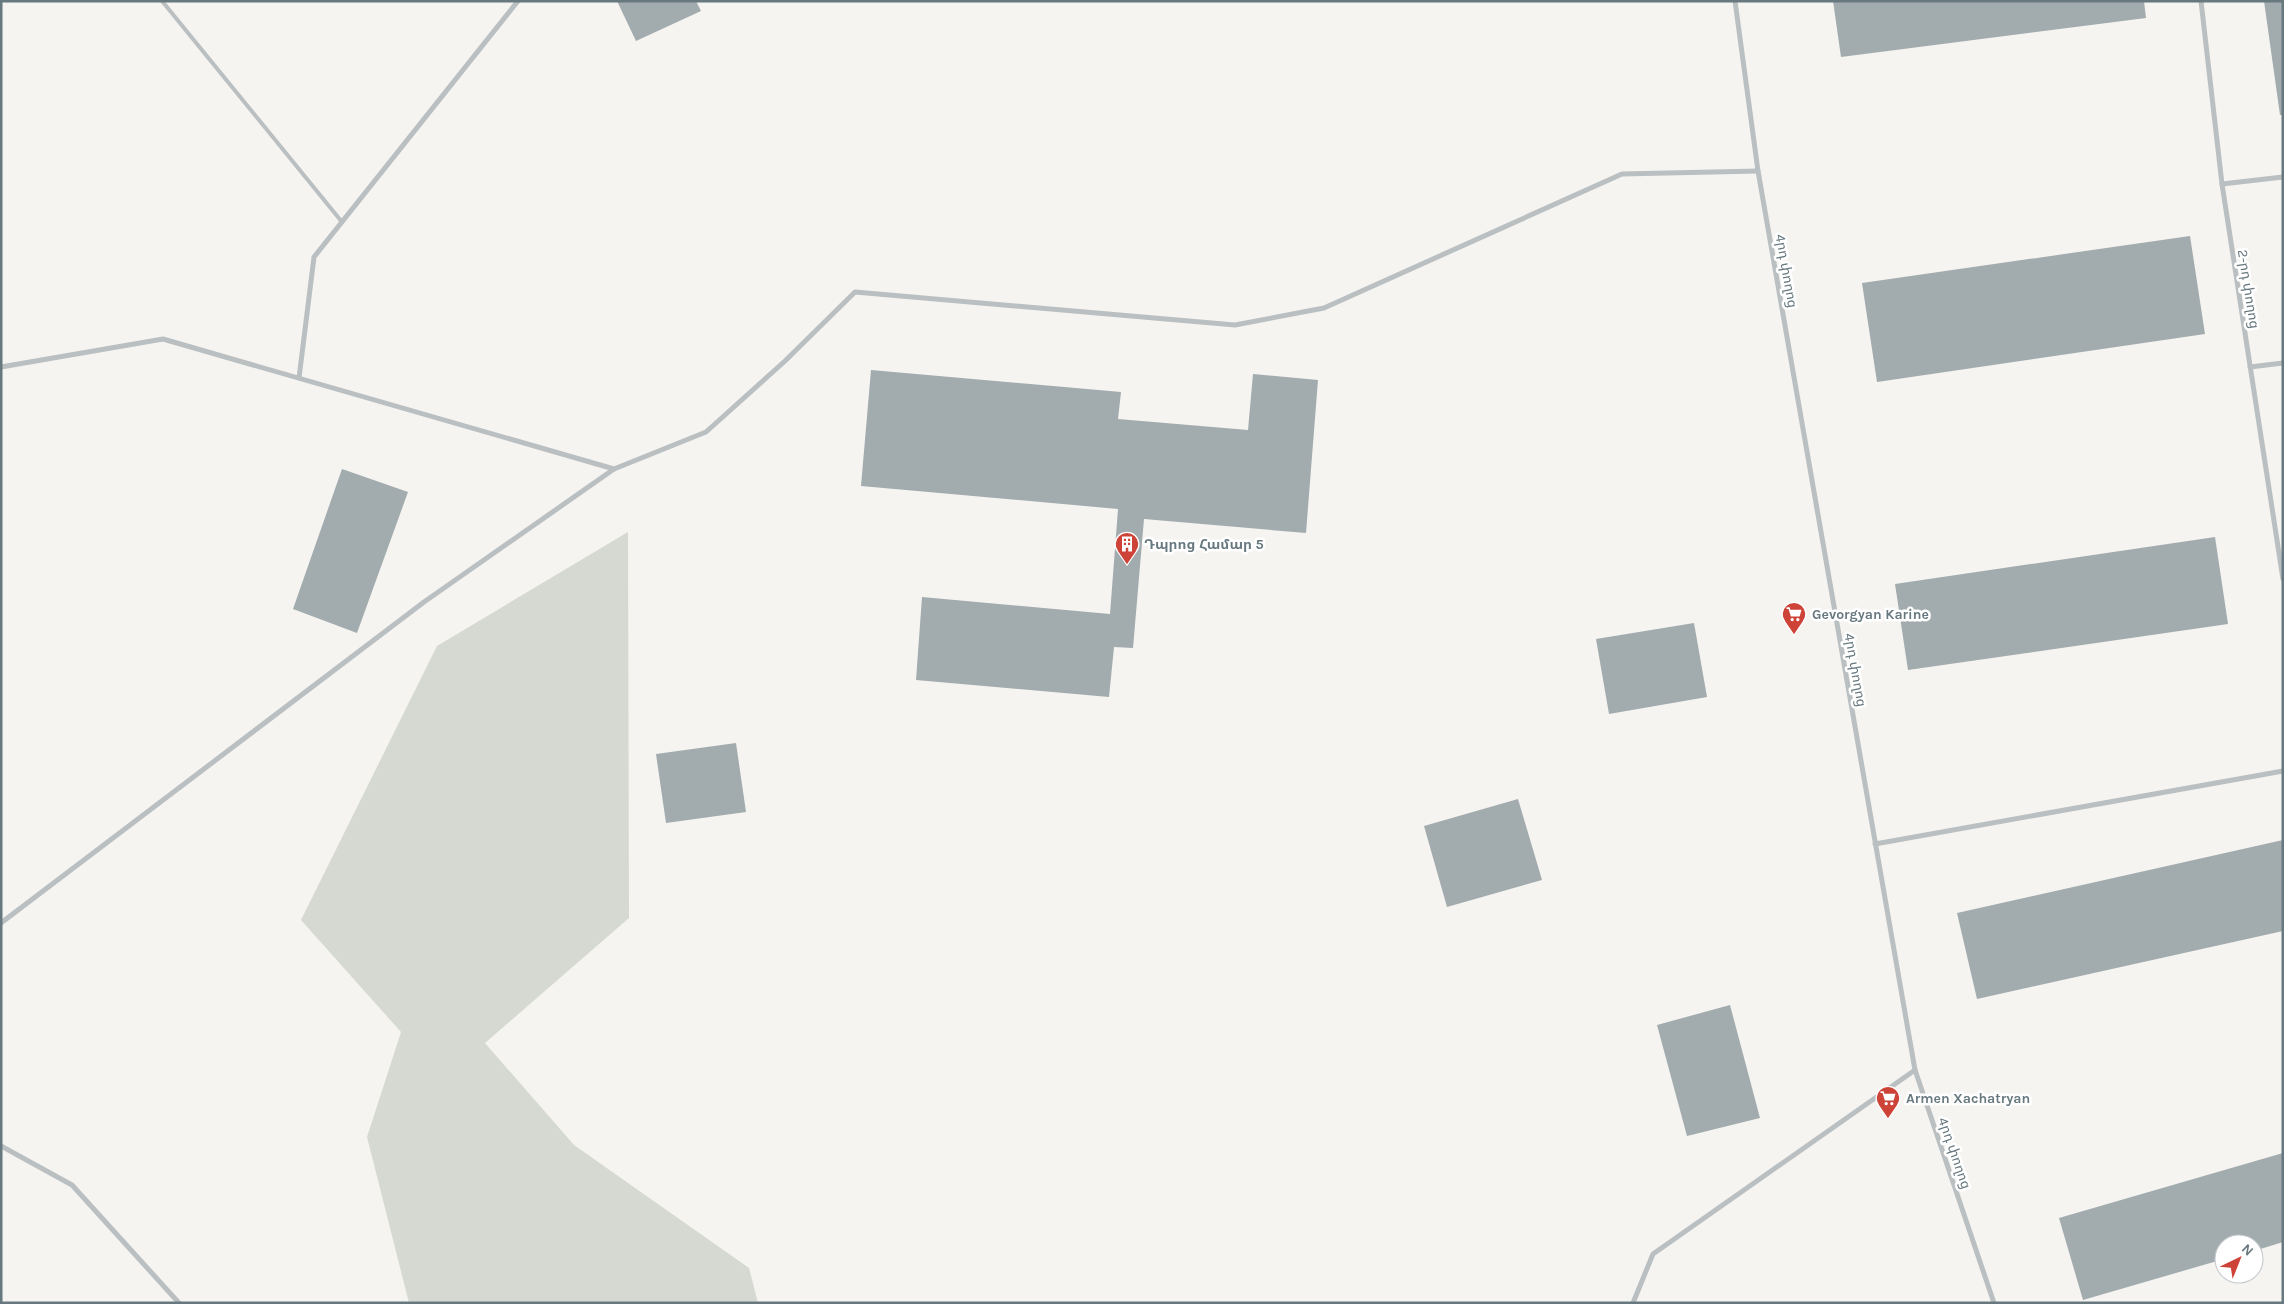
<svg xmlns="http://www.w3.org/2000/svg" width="2284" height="1304" font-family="Karla,'Noto Sans Armenian',sans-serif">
  <rect width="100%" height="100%" fill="#f5f4f1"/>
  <!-- green -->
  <path fill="#d5d9d1" d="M628 532 629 918 485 1043 574 1145 749 1268 758 1303H409L367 1137 401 1032 301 920 437 646Z"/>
  <!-- building -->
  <g fill="#a2abae">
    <path d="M617 1H696L701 11 636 41Z"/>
    <path d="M1833 1H2144L2146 18 1841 57Z"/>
    <path d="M2264 1H2283V115H2280Z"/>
    <path d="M2190 236 2205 334 1877 382 1862 283Z"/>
    <path d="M871 370 1121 392 1118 419 1248 430 1253 374 1318 380 1306 533 1144 519 1133 648 1114 647 1109 697 916 680 922 597 1110 614 1118 509 861 486Z"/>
    <path d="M342 469 408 492 357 633 293 609Z"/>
    <path d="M2215 537 2228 624 1908 670 1895 584Z"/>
    <path d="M1694 623 1707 697 1609 714 1596 639Z"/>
    <path d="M736 743 746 812 666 823 656 754Z"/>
    <path d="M1518 799 1542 880 1447 907 1424 826Z"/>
    <path d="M2283 840V931L1977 999 1957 913Z"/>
    <path d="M1730 1005 1760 1118 1687 1136 1657 1025Z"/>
    <path d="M2283 1153V1242L2254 1251V1244H2224V1259L2083 1300 2059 1218Z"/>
  </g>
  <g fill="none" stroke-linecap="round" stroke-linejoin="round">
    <!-- service -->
    <path stroke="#babfc1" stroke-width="4" d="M162 1 342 222"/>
    <!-- minor -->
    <g stroke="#babfc1" stroke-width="5">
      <path d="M1735 1 1758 171 1915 1070 1994 1303"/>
      <path d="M2201 1 2222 184 2283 579"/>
      <path d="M2222 184 2283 177"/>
      <path d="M1 367 163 339 614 469"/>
      <path d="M2250 367 2283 363"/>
      <path d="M299 378 314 257 518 1"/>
      <path d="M1875 844 2283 771"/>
      <path d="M1 923 424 602 614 469 706 432 785 361 855 292 1235 325 1324 308 1622 174 1758 171"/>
      <path d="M1 1146 72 1185 179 1303"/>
      <path d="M1633 1303 1653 1254 1915 1070"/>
    </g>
  </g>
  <!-- icons -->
  <defs>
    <g id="building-pin" transform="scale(1.25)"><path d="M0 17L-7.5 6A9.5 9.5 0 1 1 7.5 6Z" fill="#ce4338" stroke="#fff"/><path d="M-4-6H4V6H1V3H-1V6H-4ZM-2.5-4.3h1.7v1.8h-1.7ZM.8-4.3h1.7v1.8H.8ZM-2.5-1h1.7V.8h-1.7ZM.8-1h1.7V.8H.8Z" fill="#fff"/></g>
    <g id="supermarket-pin" transform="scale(1.25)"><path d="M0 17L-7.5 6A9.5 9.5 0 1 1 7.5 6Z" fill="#ce4338" stroke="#fff"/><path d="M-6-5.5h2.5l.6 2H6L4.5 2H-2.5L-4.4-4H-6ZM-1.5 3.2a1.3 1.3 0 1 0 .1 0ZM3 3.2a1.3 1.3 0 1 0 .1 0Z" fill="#fff"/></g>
  </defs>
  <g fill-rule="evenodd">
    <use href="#building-pin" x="1127" y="544"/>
    <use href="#supermarket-pin" x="1794" y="614"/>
    <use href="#supermarket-pin" x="1888" y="1098"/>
  </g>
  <g text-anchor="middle" stroke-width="5" stroke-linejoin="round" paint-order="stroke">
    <!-- street labels -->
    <g font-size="14" fill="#67787f" stroke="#fff">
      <text transform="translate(1787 271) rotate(80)" y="5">4րդ փողոց</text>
      <text transform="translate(2249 289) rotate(81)" y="5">2-րդ փողոց</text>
      <text transform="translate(1856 670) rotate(80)" y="5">4րդ փողոց</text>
      <text transform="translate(1955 1153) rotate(71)" y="5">4րդ փողոց</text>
    </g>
    <!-- poi labels -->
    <g font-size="14" font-weight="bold" fill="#67787f" stroke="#fff" text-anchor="start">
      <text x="1144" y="549">Դպրոց Համար 5</text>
      <text x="1812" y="619">Gevorgyan Karine</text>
      <text x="1906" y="1103">Armen Xachatryan</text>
    </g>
  </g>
  <!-- border -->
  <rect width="2284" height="1304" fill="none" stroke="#67787f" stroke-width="5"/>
  <!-- north arrow -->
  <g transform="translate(2239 1259) rotate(43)"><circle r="24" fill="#ffffff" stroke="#c2c9cc"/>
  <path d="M0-4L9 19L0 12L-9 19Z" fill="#ce4338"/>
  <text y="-8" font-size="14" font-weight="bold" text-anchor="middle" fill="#67787f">N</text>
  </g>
</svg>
